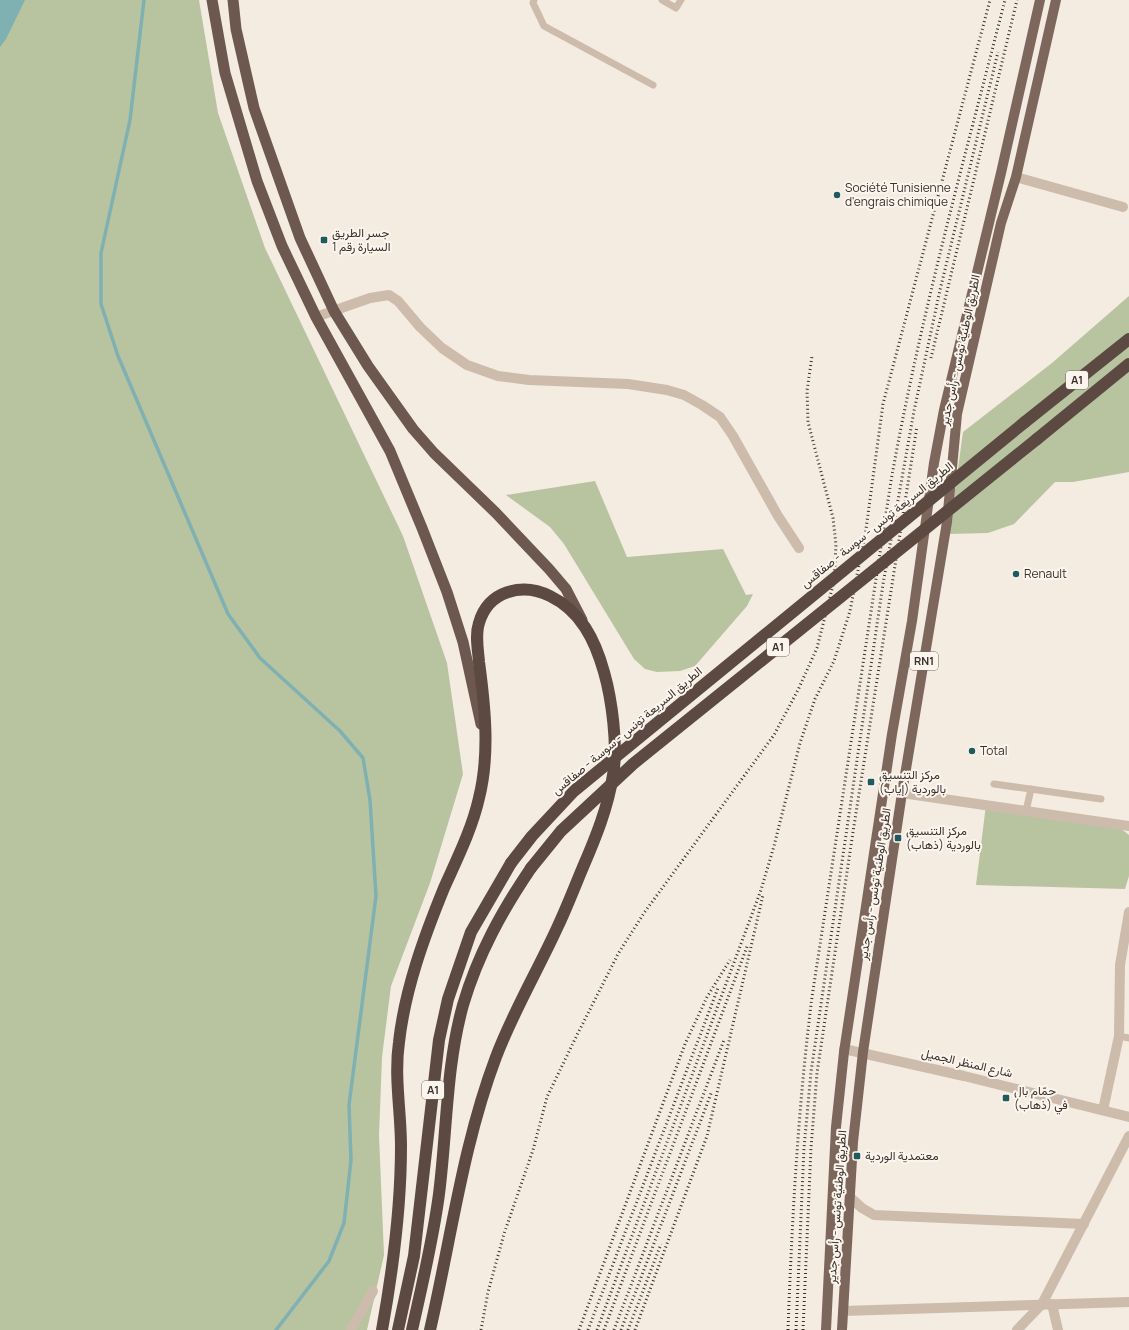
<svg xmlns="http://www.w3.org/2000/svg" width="1129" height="1330" font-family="Manrope,Vazirmatn,sans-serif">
  <rect width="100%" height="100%" fill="#f4ebe1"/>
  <!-- green -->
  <g fill="#b8c4a0">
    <path d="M0 0H199L218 113 265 248 403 536 447 663 463 774 430 883 391 986 382 1057 379 1135 384 1255 367 1330H0Z"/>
    <path d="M1129 296V472L1073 482H1055L1014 524 988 533 949 534 963 432 1052 363Z"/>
    <path d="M595 481 627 557 723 549 746 595 753 594 747 606 695 666 680 671 657 672 645 669 634 659 564 544 550 527 506 495Z"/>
    <path d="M986 805 1111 821 1129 835V876L1125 889 976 885Z"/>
  </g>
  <!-- water -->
  <path fill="#7fb0b2" d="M0 0H25L6 39 0 47Z"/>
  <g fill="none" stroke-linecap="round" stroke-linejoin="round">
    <!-- stream -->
    <path stroke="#7fb0b2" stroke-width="3.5" d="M144 0 130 120 101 253V304L118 356 228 614 260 658 340 731 363 758 370 800 376 896 349 1105 351 1160 344 1223 329 1261 276 1330"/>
    <!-- service -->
    <g stroke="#cdbbac" stroke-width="7">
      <path d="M534 0 533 3 544 26 653 85"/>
      <path d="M662 0 676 8 681 0"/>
      <path d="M994 784 1101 799"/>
      <path d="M1026 811 1031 789"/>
      <path d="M1119 1036 1129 1038"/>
    </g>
    <!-- minor -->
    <g stroke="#cdbbac" stroke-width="10">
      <path d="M1016 177 1123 207"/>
      <path d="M316 317 370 298 389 295 398 301 420 327 442 348 467 365 498 376 529 380 628 384 667 390 684 395 702 405 720 417 733 436 778 516 799 548"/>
      <path d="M902 793 1129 826"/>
      <path d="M844 1049 964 1076 1129 1117"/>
      <path d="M1103 1110 1119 1036 1120 965 1129 912"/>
      <path d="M851 1198 862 1208 874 1215 1084 1224"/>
      <path d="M1052 1304 1058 1330"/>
      <path d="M843 1311 1129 1302"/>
      <path d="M351 1330 373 1291"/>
      <path d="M1017 1330 1042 1304 1129 1136"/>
    </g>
    <!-- primary -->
    <g stroke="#7d675c" stroke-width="10">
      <path d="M826 1330 836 1127 844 1052 892 734 912 621 934 463 944 410 1001 173 1040 0"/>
      <path d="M842 1330 853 1142 863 1052 902 793 947 522 957 414 1001 223 1016 177 1056 0"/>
    </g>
    <!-- trunk -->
    <g stroke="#6c584f" stroke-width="11">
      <path d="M212 0 225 73 257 181 282 246 316 317 390 451 422 528 447 592 463 642 481 724"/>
      <path d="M233 0 236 29 254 108 300 238 334 311 368 366 413 429 434 453 496 513 549 569 566 589 582 620"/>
    </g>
    <!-- motorway -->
    <g stroke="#5c4a42" stroke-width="12">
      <path d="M1025 422 1129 339"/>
      <path d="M1037 439 1129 364"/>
      <path d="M382 1330C393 1269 401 1208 401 1146 401 1112 394 1077 399 1042 405 989 424 937 444 888 457 859 472 829 479 798 490 754 485 707 479 662 478 649 475 635 479 623 488 591 522 582 550 596 581 611 595 640 604 672 612 700 618 746 613 775 608 807 596 837 583 867 575 886 567 907 558 926 538 970 513 1012 496 1057 463 1144 451 1239 430 1330"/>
      <path d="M398 1330 414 1256 439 1040 448 999 471 932 511 863"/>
      <path d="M412 1330C422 1285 433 1240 439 1194 447 1131 446 1066 463 1005 478 954 502 911 531 868"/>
    </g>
    <!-- rail -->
    <g stroke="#3b302b" stroke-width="3" stroke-dasharray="1 3" stroke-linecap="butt">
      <path d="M931 358 1017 0"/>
      <path d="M481 1330 488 1292 504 1234 533 1150 547 1097 576 1037 618 954 644 913 774 735 798 690 817 648 834 581 836 545 833 518 808 422 807 391 812 356"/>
      <path d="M579 1330 685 1044 707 997 730 960"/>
      <path d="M588 1330 718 988"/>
      <path d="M597 1330 761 890 774 846 800 743 815 699 834 661 850 611 866 529 883 404 990 0"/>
      <path d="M604 1330 748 944"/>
      <path d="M614 1330 724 1040"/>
      <path d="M621 1330 712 1091"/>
      <path d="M628 1330 661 1244"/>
      <path d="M635 1330 707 1136 763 895"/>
      <path d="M788 1330C792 1219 798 1108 812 997L891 481C920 318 964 160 1005 0"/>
      <path d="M796 1330 804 1148 811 1072 883 584 914 411 940 290 998 52"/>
      <path d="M803 1330 811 1148 817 1073 853 832 917 426"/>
    </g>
    <!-- motorway-bridge -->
    <g stroke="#5c4a42" stroke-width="12">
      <path d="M511 863 532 836 574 791 1025 422"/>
      <path d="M531 868 561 831 633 764 1037 439"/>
    </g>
  </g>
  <!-- markers -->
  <g fill="#1f5a5e" stroke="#fbf5ee" stroke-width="1.5">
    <circle cx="837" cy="195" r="4"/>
    <rect x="320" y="236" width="8" height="8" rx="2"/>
    <circle cx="1016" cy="574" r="4"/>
    <circle cx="972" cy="751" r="4"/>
    <rect x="867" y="778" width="8" height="8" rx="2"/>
    <rect x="894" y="834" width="8" height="8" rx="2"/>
    <rect x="1002" y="1094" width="8" height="8" rx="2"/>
    <rect x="853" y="1152" width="8" height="8" rx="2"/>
  </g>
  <g text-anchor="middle" stroke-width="4" stroke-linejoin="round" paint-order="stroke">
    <!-- shield labels -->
    <g fill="#fbf5ee" stroke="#756b66" stroke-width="1">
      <rect x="1066" y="371" width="22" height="18" rx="3"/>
      <rect x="767" y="638" width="22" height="18" rx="3"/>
      <rect x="910" y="652" width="28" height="18" rx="3"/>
      <rect x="422" y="1081" width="22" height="18" rx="3"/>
    </g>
    <g font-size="11" font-weight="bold" fill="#3b302b">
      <text x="1077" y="384">A1</text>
      <text x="778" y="651">A1</text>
      <text x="924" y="665">RN1</text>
      <text x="433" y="1094">A1</text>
    </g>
    <!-- poi labels -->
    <g font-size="12" fill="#3b302b" stroke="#fbf5ee" text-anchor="start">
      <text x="845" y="192">Société Tunisienne<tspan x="845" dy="14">d'engrais chimique</tspan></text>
      <text x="332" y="237">جسر الطريق<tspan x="332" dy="14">السيارة رقم 1</tspan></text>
      <text x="1024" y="578">Renault</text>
      <text x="980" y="755">Total</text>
      <text x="879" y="779">مركز التنسيق<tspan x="879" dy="14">بالوردية (إياب)</tspan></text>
      <text x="906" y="835">مركز التنسيق<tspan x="906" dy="14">بالوردية (ذهاب)</tspan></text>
      <text x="1014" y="1095">حمّام بال<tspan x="1014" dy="14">في (ذهاب)</tspan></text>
      <text x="865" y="1160">معتمدية الوردية</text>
    </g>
    <!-- street labels -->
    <g font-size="12" fill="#3b302b" stroke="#fbf5ee">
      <text transform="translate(960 350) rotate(-78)" y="4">الطريق الوطنية تونس - رأس جدير</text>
      <text transform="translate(877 525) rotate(-39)" y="4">الطريق السريعة تونس - سوسة - صفاقس</text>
      <text transform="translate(627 731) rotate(-40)" y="4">الطريق السريعة تونس - سوسة - صفاقس</text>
      <text transform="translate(875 884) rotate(-81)" y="4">الطريق الوطنية تونس - رأس جدير</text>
      <text transform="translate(967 1063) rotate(13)" y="4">شارع المنظر الجميل</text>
      <text transform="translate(837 1207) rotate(-86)" y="4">الطريق الوطنية تونس - رأس جدير</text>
    </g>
  </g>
</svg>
